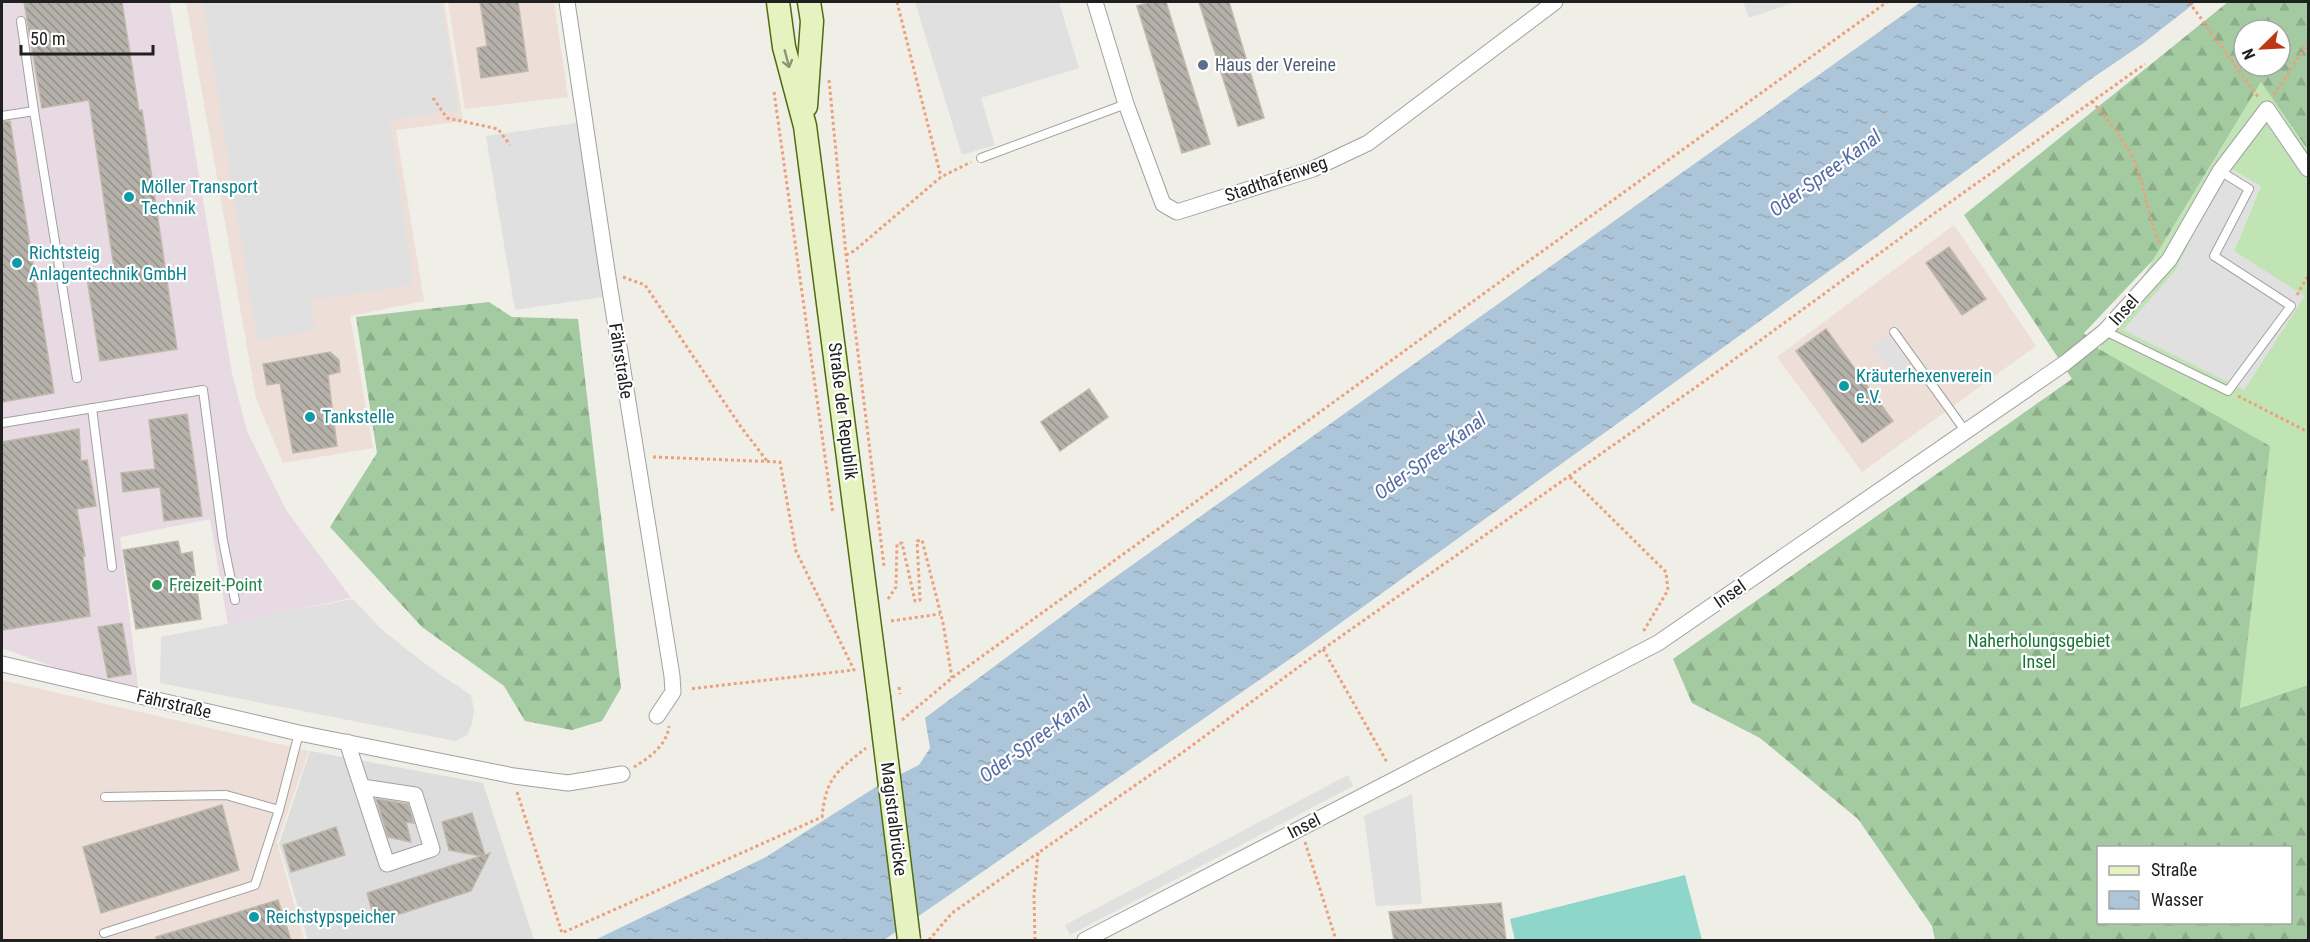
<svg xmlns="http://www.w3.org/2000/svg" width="2310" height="942" font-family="'Roboto Condensed',sans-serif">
  <defs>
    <pattern id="forest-firs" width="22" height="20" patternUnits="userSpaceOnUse" patternTransform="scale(1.5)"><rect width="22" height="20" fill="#a3caa0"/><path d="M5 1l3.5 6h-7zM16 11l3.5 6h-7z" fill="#8cad8a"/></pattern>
    <pattern id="water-ripples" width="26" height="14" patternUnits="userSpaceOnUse" patternTransform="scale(1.5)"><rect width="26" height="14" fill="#acc5d8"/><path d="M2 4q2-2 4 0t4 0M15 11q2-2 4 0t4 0" fill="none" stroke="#94a9b9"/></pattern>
    <pattern id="building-back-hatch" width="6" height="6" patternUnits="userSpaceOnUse" patternTransform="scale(1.5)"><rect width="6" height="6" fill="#b5b1aa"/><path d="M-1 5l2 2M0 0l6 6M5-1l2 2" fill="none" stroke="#93908a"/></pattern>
  </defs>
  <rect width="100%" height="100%" fill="#efeee7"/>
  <!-- residential -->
  <path fill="#dedddd" d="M310 751 483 783 534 940H308L279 844Z"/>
  <!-- commercial -->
  <g fill="#eeded8">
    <path d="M186 2H444L463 121 396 130 424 301 350 316 373 448 283 463 256 398Z"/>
    <path d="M448 2H554L568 97 465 109Z"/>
    <path d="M1954 225 2036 346 1862 472 1777 357Z"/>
    <path d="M2 680 309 751 277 842 304 940H2Z"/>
  </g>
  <!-- industrial -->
  <path fill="#e8dae2" d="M2 2H170L232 373 247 431 286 510 351 598 228 625 210 519 120 537 138 686 65 671 2 648Z"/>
  <!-- grass -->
  <path fill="#c0e4b3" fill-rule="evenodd" d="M2261 82 2308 150V685L2240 708 2269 446 2099 349ZM2261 186 2234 251 2124 330 2176 270 2197 227Z"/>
  <!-- forest -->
  <g fill="url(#forest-firs)" fill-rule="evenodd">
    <path d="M2228 2H2308V150L2261 82 2153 260 2084 333 2099 349 2270 446 2240 708 2308 685V940H1935L1932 926 1858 819 1760 738 1692 703 1673 659 2072 379 1964 215ZM2244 30H2280V66H2244ZM2098 848H2290V922H2098Z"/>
    <path d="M489 302 512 317 578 319 621 688 602 721 572 730 525 721 504 686 422 627 330 527 377 453 356 317Z"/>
  </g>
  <!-- pitch -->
  <path fill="#8ed6ca" d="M1685 875 1702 940H1515L1510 919Z"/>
  <!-- parking -->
  <g fill="#e0e0e0">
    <path d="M203 2H442L458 110 390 120 413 285 311 300 315 331 257 340Z"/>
    <path d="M915 2H1059L1079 68 981 98 995 145 962 155Z"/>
    <path d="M1743 2H1795L1749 18Z"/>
    <path d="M577 123 603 297 515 310 486 136Z"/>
    <path d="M2232 169 2261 186 2234 251 2305 296 2244 390 2123 330 2176 270 2197 227Z"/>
    <path d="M1888 335 1917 374 1901 386 1872 346Z"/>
    <path d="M353 599 381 629 432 669 471 695 474 710 472 724 467 735 455 741 160 683 161 637Z"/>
    <path d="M1348 775 1353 786 1070 935 1065 925Z"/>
    <path d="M1412 794 1422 904 1376 906 1364 816Z"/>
  </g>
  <!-- water -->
  <path fill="url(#water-ripples)" d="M1921 2H2196L2141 45 2091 79 1868 243 1310 645 884 940H595L766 857 879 785 919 765 930 748 925 718 1093 593Z"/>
  <!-- building -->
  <g fill="url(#building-back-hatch)" stroke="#c0b9ab" stroke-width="1.5">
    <path d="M24 2H122L139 111 142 110 177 349 100 361 87 278 115 274 89 100 42 108Z"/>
    <path d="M480 2H518L528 71 481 78 477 48 487 46Z"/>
    <path d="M1150 2H1166L1210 144 1182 153 1137 6Z"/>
    <path d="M1199 2H1229L1264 118 1238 126Z"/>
    <path d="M10 121 54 393 2 402V122Z"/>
    <path d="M1949 247 1986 299 1962 315 1926 263Z"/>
    <path d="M1826 329 1893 421 1862 443 1796 351Z"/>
    <path d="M330 352 339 360 340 372 328 375 337 446 293 453 280 383 267 385 263 364Z"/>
    <path d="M1089 389 1108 417 1060 451 1041 422Z"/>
    <path d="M187 414 202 516 164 521 160 487 123 492 121 473 155 469 149 420Z"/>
    <path d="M79 429 81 461 87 460 96 506 77 509 85 556H83L90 616 2 630V442Z"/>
    <path d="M178 541 181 554 192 552 201 619 136 629 123 550Z"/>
    <path d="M122 623 131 674 108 678 98 627Z"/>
    <path d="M376 799 408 804 414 823 406 822 411 842 388 837Z"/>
    <path d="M222 805 239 870 101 913 83 847Z"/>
    <path d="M472 813 485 855 490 853 471 891 375 922 367 893 481 856 449 850 442 822Z"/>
    <path d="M336 827 345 855 291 872 283 845Z"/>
    <path d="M278 900 291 940H157L156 937Z"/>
    <path d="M1501 903 1506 940H1394L1389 912Z"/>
  </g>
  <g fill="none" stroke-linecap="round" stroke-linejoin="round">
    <!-- lane casing -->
    <g stroke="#a1a1a1" stroke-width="10">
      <g id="lane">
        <path d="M21 21 34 111"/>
        <path d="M2 116 34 111 77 378"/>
        <path d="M981 158 1126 104"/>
        <path d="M2105 331 2228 391 2291 306 2214 256 2249 189 2220 171"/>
        <path d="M1894 332 1966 432"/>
        <path d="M92 408 112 567"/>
        <path d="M2 423 203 390 223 541 235 600"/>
        <path d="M105 797 226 795 279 810 299 733"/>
        <path d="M104 933 255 885 279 810"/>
      </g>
    </g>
    <!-- street casing -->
    <g stroke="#a1a1a1" stroke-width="17">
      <g id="street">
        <path d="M567 2 607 271 672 676 673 692 657 716"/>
        <path d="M1095 2 1126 104 1163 204 1177 212 1313 169 1368 143 1555 2"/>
        <path d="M2 664 299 733 514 776 568 783 622 774"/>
        <path d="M347 742 387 864 432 849 415 795 362 787"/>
        <path d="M1085 940 1658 643 2065 363 2105 331 2169 260 2220 171 2267 109 2308 169"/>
      </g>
    </g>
    <!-- secondary casing -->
    <g stroke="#4f6d10" stroke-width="25">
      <g id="secondary">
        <path d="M778 2 784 47 805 126 879 697"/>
        <path d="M806 106 812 21 809 2"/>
      </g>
    </g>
    <!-- path -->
    <g stroke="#eca07c" stroke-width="3" stroke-dasharray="3 3" stroke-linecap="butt">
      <path d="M897 2 941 177"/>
      <path d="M2189 2 2258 97"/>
      <path d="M829 80 846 255 884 566"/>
      <path d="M774 92 833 514"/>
      <path d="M2274 95 2308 43"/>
      <path d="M433 98 447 118 498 129 510 145"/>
      <path d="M2092 101C2110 123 2129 144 2138 171 2146 195 2149 220 2160 243"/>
      <path d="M846 255 854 251 941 177 971 162"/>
      <path d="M623 277 645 285 741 427 767 461"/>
      <path d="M2297 295 2308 276"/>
      <path d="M2238 396 2308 432"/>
      <path d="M653 457 780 462 796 551 854 670 689 689"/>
      <path d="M1570 477 1666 572 1668 590 1643 632"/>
      <path d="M888 599 896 587 897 544 902 543 915 601 920 600 917 541 922 540 943 623 952 678"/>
      <path d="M891 621 940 614"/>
      <path d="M1323 649 1388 764"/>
      <path d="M902 720 952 678 1887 2"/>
      <path d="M634 767C649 758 667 745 669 726"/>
      <path d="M517 792 562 933 822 817C826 778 836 772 866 748"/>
      <path d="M1305 842 1336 940"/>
      <path d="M929 940 952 913 1038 853"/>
      <path d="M1035 940 1034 896 1038 853 1186 750 1323 649 1706 380 1932 215 2145 64"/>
    </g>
    <!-- lane -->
    <use href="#lane" stroke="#fff" stroke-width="8"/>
    <!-- street -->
    <use href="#street" stroke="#fff" stroke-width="15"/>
    <!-- secondary -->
    <use href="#secondary" stroke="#e6f3c1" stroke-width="22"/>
    <!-- secondary-bridge casing -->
    <g stroke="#4f6d10" stroke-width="25" stroke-linecap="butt">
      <path id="secondary-bridge" d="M879 697 909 940"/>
    </g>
    <!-- path-bridge -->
    <path stroke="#eca07c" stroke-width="3" stroke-dasharray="3 3" stroke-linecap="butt" d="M899 687 900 694"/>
    <!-- secondary-bridge -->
    <use href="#secondary-bridge" stroke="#e6f3c1" stroke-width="22"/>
  </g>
  <!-- one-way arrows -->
  <defs><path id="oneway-shaft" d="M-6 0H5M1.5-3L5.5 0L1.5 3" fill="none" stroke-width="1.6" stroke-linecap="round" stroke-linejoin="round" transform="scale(1.5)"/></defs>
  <use stroke="#8d9479" href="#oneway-shaft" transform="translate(787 59) rotate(75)"/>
  <!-- markers -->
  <circle fill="#5c6f8a" stroke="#fff" stroke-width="2" cx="1203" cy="65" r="6"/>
  <g fill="#0f9aa8" stroke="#fff" stroke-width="2">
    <circle cx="129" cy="197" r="6"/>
    <circle cx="17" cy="263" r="6"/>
    <circle cx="1844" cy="386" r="6"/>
    <circle cx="310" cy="417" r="6"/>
    <circle cx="254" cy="917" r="6"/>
  </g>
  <circle fill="#2e9e5b" stroke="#fff" stroke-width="2" cx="157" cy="585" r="6"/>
  <g text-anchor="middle" stroke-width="4.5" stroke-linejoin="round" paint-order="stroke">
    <!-- service labels -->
    <g font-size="18" fill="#4e5e75" stroke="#fff" text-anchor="start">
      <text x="1215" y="71">Haus der Vereine</text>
    </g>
    <!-- street labels -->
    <g font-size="18" fill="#202020" stroke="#fff">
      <text transform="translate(1276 179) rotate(-19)" y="6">Stadthafenweg</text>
      <text transform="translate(2124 310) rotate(-48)" y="6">Insel</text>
      <text transform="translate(621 361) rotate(81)" y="6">Fährstraße</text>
      <text transform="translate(843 411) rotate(83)" y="6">Straße der Republik</text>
      <text transform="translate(1730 594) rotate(-35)" y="6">Insel</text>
      <text transform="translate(174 704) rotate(13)" y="6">Fährstraße</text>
      <text transform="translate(894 819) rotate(83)" y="6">Magistralbrücke</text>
      <text transform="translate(1304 826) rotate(-27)" y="6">Insel</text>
    </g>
    <!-- culture labels -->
    <g font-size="18" fill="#0d838f" stroke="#fff" text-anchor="start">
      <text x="141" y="193">Möller Transport<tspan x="141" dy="21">Technik</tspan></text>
      <text x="29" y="259">Richtsteig<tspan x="29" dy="21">Anlagentechnik GmbH</tspan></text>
      <text x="1856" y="382">Kräuterhexenverein<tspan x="1856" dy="21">e.V.</tspan></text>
      <text x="322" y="423">Tankstelle</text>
      <text x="266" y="923">Reichstypspeicher</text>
    </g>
    <!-- leisure labels -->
    <g font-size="18" fill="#27864d" stroke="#fff" text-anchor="start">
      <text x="169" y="591">Freizeit-Point</text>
    </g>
    <!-- park labels -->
    <g font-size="18" fill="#177434" stroke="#fff">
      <text x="2039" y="647">Naherholungsgebiet<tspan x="2039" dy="21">Insel</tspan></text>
    </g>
    <!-- water labels -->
    <g font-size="20" font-style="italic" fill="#556ca6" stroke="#fff">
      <text transform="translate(1825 173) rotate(-36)" y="7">Oder-Spree-Kanal</text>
      <text transform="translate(1430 456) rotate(-36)" y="7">Oder-Spree-Kanal</text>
      <text transform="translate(1035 739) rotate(-36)" y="7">Oder-Spree-Kanal</text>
    </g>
  </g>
  <!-- border -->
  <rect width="2310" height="942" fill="none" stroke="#202020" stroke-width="6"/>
  <!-- legend -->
  <rect x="2097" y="846" width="195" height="78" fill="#ffffff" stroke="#a6a6a6" stroke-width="1.5"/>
  <rect x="2109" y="866" width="30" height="9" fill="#e6f3c1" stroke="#a6a6a6" stroke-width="1.5"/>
  <text x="2151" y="876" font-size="18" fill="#202020">Straße</text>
  <rect x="2109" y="891" width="30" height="18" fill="url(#water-ripples)" stroke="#a6a6a6" stroke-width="1.5"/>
  <text x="2151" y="906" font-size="18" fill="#202020">Wasser</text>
  <!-- north arrow -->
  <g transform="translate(2262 48) rotate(246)"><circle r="28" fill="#ffffff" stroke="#a6a6a6" stroke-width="1.5"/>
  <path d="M0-4.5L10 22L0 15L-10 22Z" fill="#bb3a15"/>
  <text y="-9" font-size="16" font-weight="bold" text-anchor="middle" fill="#202020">N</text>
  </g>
  <!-- scale -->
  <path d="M21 45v9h132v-9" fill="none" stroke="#202020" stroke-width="3"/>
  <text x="30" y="45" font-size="18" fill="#202020" stroke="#ffffff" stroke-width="4.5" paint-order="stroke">50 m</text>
</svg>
